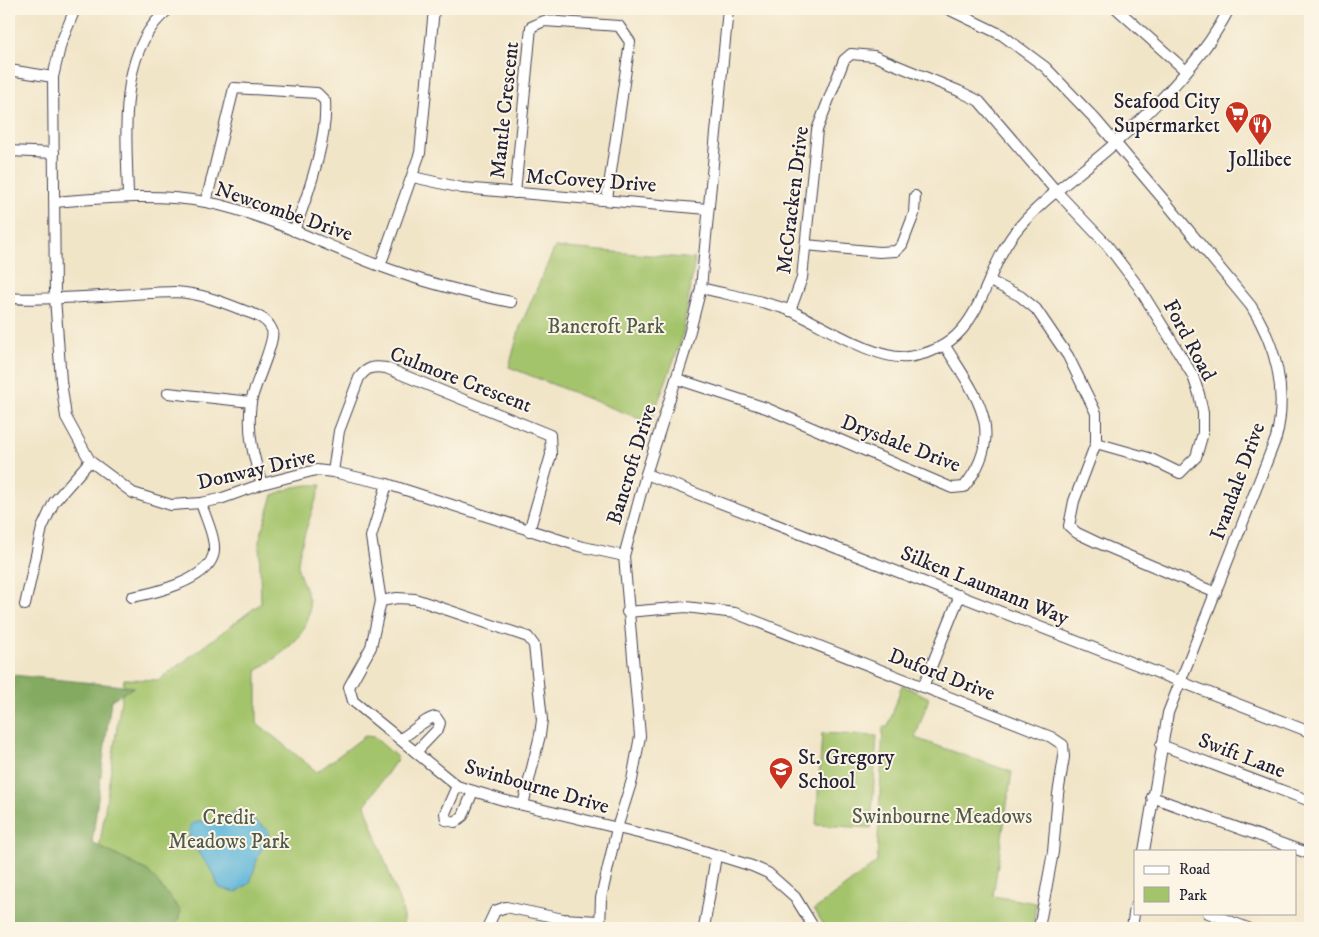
<svg xmlns="http://www.w3.org/2000/svg" width="1319" height="937" font-family="'IM FELL DW Pica',serif">
  <rect width="100%" height="100%" fill="#fcf5e5"/>
  <filter id="ink" filterUnits="userSpaceOnUse"><feTurbulence type="fractalNoise" baseFrequency=".02" numOctaves="2"/><feDisplacementMap in="SourceGraphic" scale="10" xChannelSelector="R" yChannelSelector="G"/><feConvolveMatrix kernelMatrix="1 2 1 2 8 2 1 2 1" color-interpolation-filters="sRGB"/></filter>
  <filter id="wash" filterUnits="userSpaceOnUse"><feTurbulence type="fractalNoise" baseFrequency=".0096" numOctaves="4" result="noise"/><feDisplacementMap in="SourceGraphic" scale="20" xChannelSelector="R" yChannelSelector="G"/><feGaussianBlur stdDeviation="1.12" result="paint"/><feColorMatrix in="noise" values="0 0 0 0 0 0 0 0 0 0 0 0 0 0 0 0 0 1.4 0 .05"/><feComposite in="paint" operator="in"/></filter>
  <g filter="url(#wash)">
    <rect width="100%" height="100%" fill="#f1e5c8"/>
    <!-- green -->
    <g fill="#a4c46c" stroke="#637354">
      <path d="M555 247 695 259 682 339 650 423 509 367 520 327Z"/>
      <path d="M307 485H321C314 507 300 542 298 563 297 573 304 584 307 593 319 630 284 653 257 670V723L317 772 365 736 374 737 398 758 365 805 403 912V928H155L98 857 124 679 159 680 261 603 259 541 273 495 294 487Z"/>
      <path d="M902 685 929 698 915 738 1012 772 993 896 1036 903 1033 928H826L814 910 877 862 883 727H888Z"/>
      <path d="M822 733 877 736 871 828 816 825Z"/>
    </g>
    <!-- forest -->
    <path fill="#83aa60" stroke="#52664e" d="M9 672 12 675 134 687 111 700 92 843 148 871 181 911 175 928H9Z"/>
    <!-- water -->
    <path fill="#5cb5d9" stroke="#3f6c8a" d="M242 810 269 831 267 845 260 851 250 883 237 892 222 889 218 886 213 872 189 841 190 825 199 821 212 822Z"/>
  </g>
  <g filter="url(#ink)">
    <g fill="none" stroke-linecap="round" stroke-linejoin="round">
      <!-- minor casing -->
      <g stroke="#413f50" stroke-width="12">
        <g id="minor">
          <path d="M75 9 61 43 53 77 55 297 61 381 66 417 90 461 133 493 171 505 201 503 220 499 262 484 316 470 333 472 387 484 579 546 624 556"/>
          <path d="M948 9 1002 35 1045 67 1096 120 1163 199 1251 306C1276 345 1288 392 1276 438L1168 713 1144 851"/>
          <path d="M1117 9 1186 71"/>
          <path d="M9 70 53 77"/>
          <path d="M9 151 54 153"/>
          <path d="M413 177 462 188 708 209"/>
          <path d="M515 193 531 27 544 21 619 26 630 42 607 199"/>
          <path d="M128 197C127 138 116 50 169 9"/>
          <path d="M55 202C105 198 157 193 206 202 267 214 323 245 380 266 423 282 466 293 511 302"/>
          <path d="M206 202 234 88 317 93 325 101C328 139 308 195 294 231"/>
          <path d="M806 245 879 252 896 251 902 245 914 214 915 196"/>
          <path d="M380 266 420 153 434 9"/>
          <path d="M990 281 1020 296 1036 309 1068 356 1096 413V443L1074 501 1069 526 1077 533 1096 542 1216 593"/>
          <path d="M701 288C729 295 761 300 789 310 820 323 875 361 908 357 986 347 979 272 1020 226 1048 194 1083 172 1114 144 1157 106 1203 60 1229 9"/>
          <path d="M9 297C19 303 151 292 175 292 200 293 222 302 245 311 256 315 267 318 272 330 276 341 254 385 251 402 247 432 253 456 262 484"/>
          <path d="M790 311 802 278 817 130 844 60 851 54 874 56 959 91 979 101 1056 191 1107 245 1138 286 1167 333 1193 376 1199 394 1203 413V433L1196 457 1180 473 1149 458 1096 443"/>
          <path d="M677 379 766 408 952 488 964 487C1008 432 976 396 945 346"/>
          <path d="M168 393 251 402"/>
          <path d="M333 472 339 431 359 378C367 367 373 366 386 368L550 435 551 455 529 531"/>
          <path d="M646 474 1310 732"/>
          <path d="M387 484 371 537 381 601 371 647 349 687 353 701 457 786 503 800 675 842 752 866 768 873 795 897 814 928"/>
          <path d="M132 597C154 593 205 581 213 556 218 542 205 517 201 503"/>
          <path d="M381 601 397 598 415 599 528 637 534 645 542 720 540 735 523 805"/>
          <path d="M25 605 42 528 54 502 90 461"/>
          <path d="M627 612 686 607 735 613 1051 737 1063 745 1064 757 1058 794 1053 852 1039 928"/>
          <path d="M923 687 960 595"/>
          <path d="M400 739C412 733 425 718 436 717L440 723 438 729 416 752"/>
          <path d="M1161 745 1310 801"/>
          <path d="M457 786 445 813 446 820 455 822 463 816 473 791"/>
          <path d="M1152 797 1310 854"/>
          <path d="M1208 913 1248 928"/>
          <path d="M487 928 495 911 506 907 563 919 599 921"/>
          <path d="M600 928 601 898 617 828 632 780 640 736 624 556 646 474 684 354 701 288 728 9"/>
          <path d="M704 928 716 856"/>
          <path d="M1132 928 1135 907"/>
        </g>
      </g>
      <!-- minor -->
      <use href="#minor" stroke="#fff" stroke-width="10"/>
    </g>
  </g>
  <!-- icons -->
  <defs>
    <g id="supermarket-pin" transform="scale(1.25)"><path d="M0 17L-7.5 6A9.5 9.5 0 1 1 7.5 6Z" fill="#c8321e" stroke="#fcf5e5"/><path d="M-6-5.5h2.5l.6 2H6L4.5 2H-2.5L-4.4-4H-6ZM-1.5 3.2a1.3 1.3 0 1 0 .1 0ZM3 3.2a1.3 1.3 0 1 0 .1 0Z" fill="#fff"/></g>
    <g id="restaurant-pin" transform="scale(1.25)"><path d="M0 17L-7.5 6A9.5 9.5 0 1 1 7.5 6Z" fill="#c8321e" stroke="#fcf5e5"/><path d="M-5-6h1v4h1v-4h1v4h1v-4h1v5L-1.5 .5V6h-2V.5L-5-1ZM5-6V6H3V1.5H1.5Q1.5-4 5-6Z" fill="#fff"/></g>
    <g id="school-pin" transform="scale(1.25)"><path d="M0 17L-7.5 6A9.5 9.5 0 1 1 7.5 6Z" fill="#c8321e" stroke="#fcf5e5"/><path d="M0-5L7-2L0 1L-7-2ZM-4 1L0 2.5L4 1V4Q0 6-4 4Z" fill="#fff"/></g>
  </defs>
  <g fill-rule="evenodd">
    <use href="#supermarket-pin" x="1237" y="113"/>
    <use href="#restaurant-pin" x="1260" y="125"/>
    <use href="#school-pin" x="781" y="769"/>
  </g>
  <g text-anchor="middle" stroke-width="4" stroke-linejoin="round" paint-order="stroke">
    <!-- poi labels -->
    <g font-size="21" fill="#22223b" stroke="#fcf5e5" text-anchor="end">
      <text x="1220" y="108">Seafood City<tspan x="1220" dy="24">Supermarket</tspan></text>
      <text x="1260" y="166" text-anchor="middle">Jollibee</text>
      <text x="798" y="764" text-anchor="start">St. Gregory<tspan x="798" dy="24">School</tspan></text>
    </g>
    <!-- street labels -->
    <g font-size="21" fill="#22223b" stroke="#fcf5e5">
      <text transform="translate(504 110) rotate(-84)" y="7">Mantle Crescent</text>
      <text transform="translate(591 180) rotate(4)" y="7">McCovey Drive</text>
      <text transform="translate(792 200) rotate(-83)" y="7">McCracken Drive</text>
      <text transform="translate(284 211) rotate(19)" y="7">Newcombe Drive</text>
      <text transform="translate(1190 340) rotate(62)" y="7">Ford Road</text>
      <text transform="translate(461 379) rotate(21)" y="7">Culmore Crescent</text>
      <text transform="translate(901 443) rotate(21)" y="7">Drysdale Drive</text>
      <text transform="translate(631 464) rotate(-73)" y="7">Bancroft Drive</text>
      <text transform="translate(256 469) rotate(-13)" y="7">Donway Drive</text>
      <text transform="translate(1237 481) rotate(-70)" y="7">Ivandale Drive</text>
      <text transform="translate(985 585) rotate(22)" y="7">Silken Laumann Way</text>
      <text transform="translate(942 674) rotate(21)" y="7">Duford Drive</text>
      <text transform="translate(1242 755) rotate(21)" y="7">Swift Lane</text>
      <text transform="translate(537 786) rotate(16)" y="7">Swinbourne Drive</text>
    </g>
    <!-- park labels -->
    <g font-size="21" fill="#505b4c" stroke="#fcf5e5">
      <text x="606" y="333">Bancroft Park</text>
      <text x="942" y="823">Swinbourne Meadows</text>
      <text x="229" y="824">Credit<tspan x="229" dy="24">Meadows Park</tspan></text>
    </g>
  </g>
  <!-- margin -->
  <rect width="1319" height="937" fill="none" stroke="#fcf5e5" stroke-width="30"/>
  <!-- legend -->
  <rect x="1134" y="850" width="162" height="65" fill="#fcf5e5" stroke="#a5a1a1"/>
  <rect x="1144" y="866" width="25" height="8" fill="#ffffff" stroke="#a5a1a1"/>
  <text x="1179" y="874" font-size="15" fill="#22223b">Road</text>
  <rect x="1144" y="887" width="25" height="15" fill="#a4c46c" stroke="#a5a1a1"/>
  <text x="1179" y="900" font-size="15" fill="#22223b">Park</text>
</svg>
